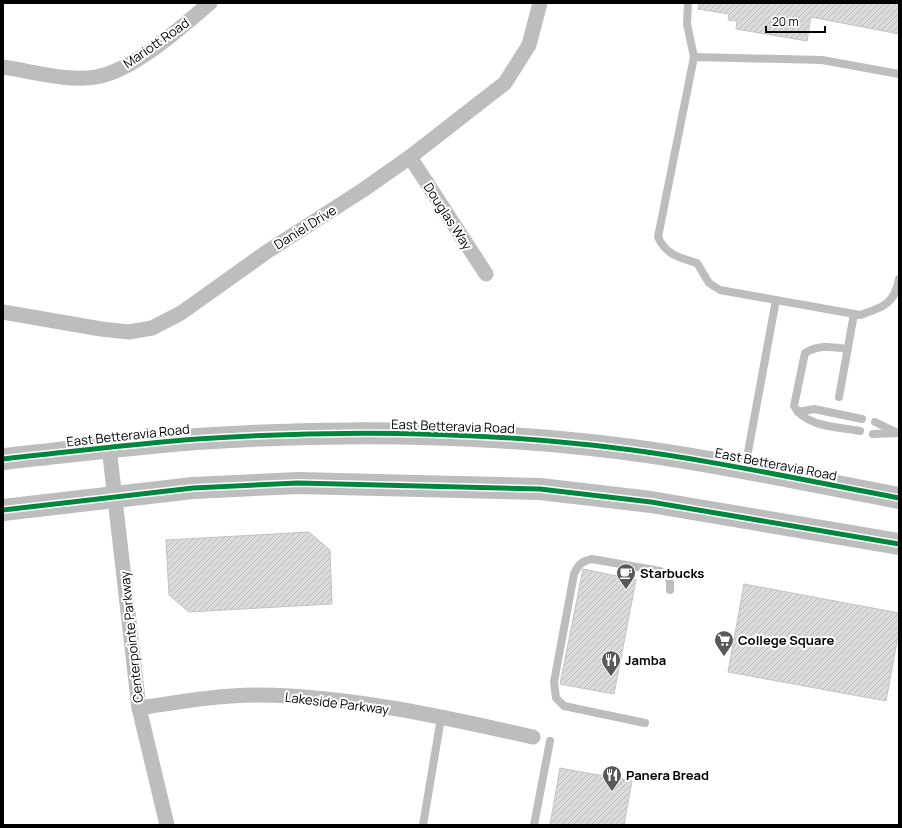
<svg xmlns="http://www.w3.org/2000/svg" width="902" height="828" font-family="Manrope,sans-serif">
  <defs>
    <pattern id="building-hatch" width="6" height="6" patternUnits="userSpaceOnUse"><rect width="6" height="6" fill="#dbdbdb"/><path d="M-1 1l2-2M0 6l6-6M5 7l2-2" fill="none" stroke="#bababa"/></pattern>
  </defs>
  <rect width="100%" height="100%" fill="#fff"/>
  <!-- building -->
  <g fill="url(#building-hatch)" stroke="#c3c3c3">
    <path d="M699 3H899V34L811 17 807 41 736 29 737 21 728 20 729 14 698 9Z"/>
    <path d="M309 532 330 550 332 604 189 612 169 595 166 540Z"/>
    <path d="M583 569 636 580 614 694 560 684Z"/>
    <path d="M744 584 899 613V631L886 701 728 672Z"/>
    <path d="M560 768 632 781 624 825H550Z"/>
  </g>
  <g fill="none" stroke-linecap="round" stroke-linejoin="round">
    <!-- lane -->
    <g stroke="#bdbdbd" stroke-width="8">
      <path d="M688 3 687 24 694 57"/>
      <path d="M899 74 822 60 694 57 658 237C666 255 680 258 697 263L709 283 720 290 860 315C882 308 895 304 899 279"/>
      <path d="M848 349C832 347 819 344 805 353L794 406C805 427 838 427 860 431"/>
      <path d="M839 397 854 314"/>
      <path d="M798 412 814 409 862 419"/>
      <path d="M875 422 896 432"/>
      <path d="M873 434 899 433"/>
      <path d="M745 468 776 300"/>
      <path d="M645 723 564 706 556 698 554 682 574 574C578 565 582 561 592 559L660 571 667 575 670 582V590"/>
      <path d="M423 825 441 718"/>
      <path d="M534 825 550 741"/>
    </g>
    <!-- street -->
    <g stroke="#bdbdbd" stroke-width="15">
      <path d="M3 67C31 71 69 82 96 77 135 70 180 28 210 3"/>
      <path d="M410 157 486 274"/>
      <path d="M3 312 101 329 129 332 152 328 181 313 268 251 363 190 410 157 505 83 529 45 540 3"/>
      <path d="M109 447 139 708 167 825"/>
      <path d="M139 708C178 702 219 695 259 695 351 696 444 717 533 737"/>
    </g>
    <!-- highway -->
    <g stroke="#bdbdbd" stroke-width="22">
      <path d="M3 459C68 452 132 444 197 439 328 430 460 431 591 445 694 456 797 479 899 498"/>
      <path d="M3 510 193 488 298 483 540 489 651 502 899 544"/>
    </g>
    <!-- cycleway casing -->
    <g stroke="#fff" stroke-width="8">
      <g id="cycleway">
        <path d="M3 459C68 452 132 444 197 439 328 430 460 431 591 445 694 456 797 479 899 498"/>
        <path d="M3 510 193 488 298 483 540 489 651 502 899 544"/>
      </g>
    </g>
    <!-- cycleway -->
    <use href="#cycleway" stroke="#00873e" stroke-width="5"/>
  </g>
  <!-- icons -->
  <defs>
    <g id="cafe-pin" transform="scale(1)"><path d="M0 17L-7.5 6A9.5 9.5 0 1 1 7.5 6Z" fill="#595959" stroke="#fff"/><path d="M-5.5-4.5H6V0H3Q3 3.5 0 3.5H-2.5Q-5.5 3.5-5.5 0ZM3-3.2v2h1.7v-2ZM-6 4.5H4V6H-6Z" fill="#fff"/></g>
    <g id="supermarket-pin" transform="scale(1)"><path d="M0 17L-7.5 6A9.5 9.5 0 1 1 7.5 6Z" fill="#595959" stroke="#fff"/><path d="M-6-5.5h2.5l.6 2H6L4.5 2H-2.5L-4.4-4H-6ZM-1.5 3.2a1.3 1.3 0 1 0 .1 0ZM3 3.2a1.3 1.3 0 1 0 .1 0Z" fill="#fff"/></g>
    <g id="restaurant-pin" transform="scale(1)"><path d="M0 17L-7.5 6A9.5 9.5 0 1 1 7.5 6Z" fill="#595959" stroke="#fff"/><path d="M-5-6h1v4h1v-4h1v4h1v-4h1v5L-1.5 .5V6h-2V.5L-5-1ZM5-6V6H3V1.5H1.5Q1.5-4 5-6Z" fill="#fff"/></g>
  </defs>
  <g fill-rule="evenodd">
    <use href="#cafe-pin" x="626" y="573"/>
    <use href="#supermarket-pin" x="724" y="640"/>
    <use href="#restaurant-pin" x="611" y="660"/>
    <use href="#restaurant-pin" x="612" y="775"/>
  </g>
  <g text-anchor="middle" stroke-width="4" stroke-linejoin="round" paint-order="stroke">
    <!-- street labels -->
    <g font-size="13" fill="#000" stroke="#fff">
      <text transform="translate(156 43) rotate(-35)" y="5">Mariott Road</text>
      <text transform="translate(448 216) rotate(57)" y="5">Douglas Way</text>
      <text transform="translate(305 227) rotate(-32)" y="5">Daniel Drive</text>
      <text transform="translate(453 426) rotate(2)" y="5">East Betteravia Road</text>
      <text transform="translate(128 435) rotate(-6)" y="5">East Betteravia Road</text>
      <text transform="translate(776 464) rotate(11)" y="5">East Betteravia Road</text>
      <text transform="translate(131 637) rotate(-96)" y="5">Centerpointe Parkway</text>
      <text transform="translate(337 703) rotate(7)" y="5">Lakeside Parkway</text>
    </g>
    <!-- poi labels -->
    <g font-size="13" font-weight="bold" fill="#000" stroke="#fff" text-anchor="start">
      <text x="640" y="578">Starbucks</text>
      <text x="738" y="645">College Square</text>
      <text x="625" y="665">Jamba</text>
      <text x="626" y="780">Panera Bread</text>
    </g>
  </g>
  <!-- border -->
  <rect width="902" height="828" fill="none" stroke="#000000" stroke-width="8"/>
  <!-- scale -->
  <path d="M766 26v6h59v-6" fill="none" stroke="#000000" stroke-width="2"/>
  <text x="772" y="26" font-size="12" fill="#000000" stroke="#ffffff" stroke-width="3" paint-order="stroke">20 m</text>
</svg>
